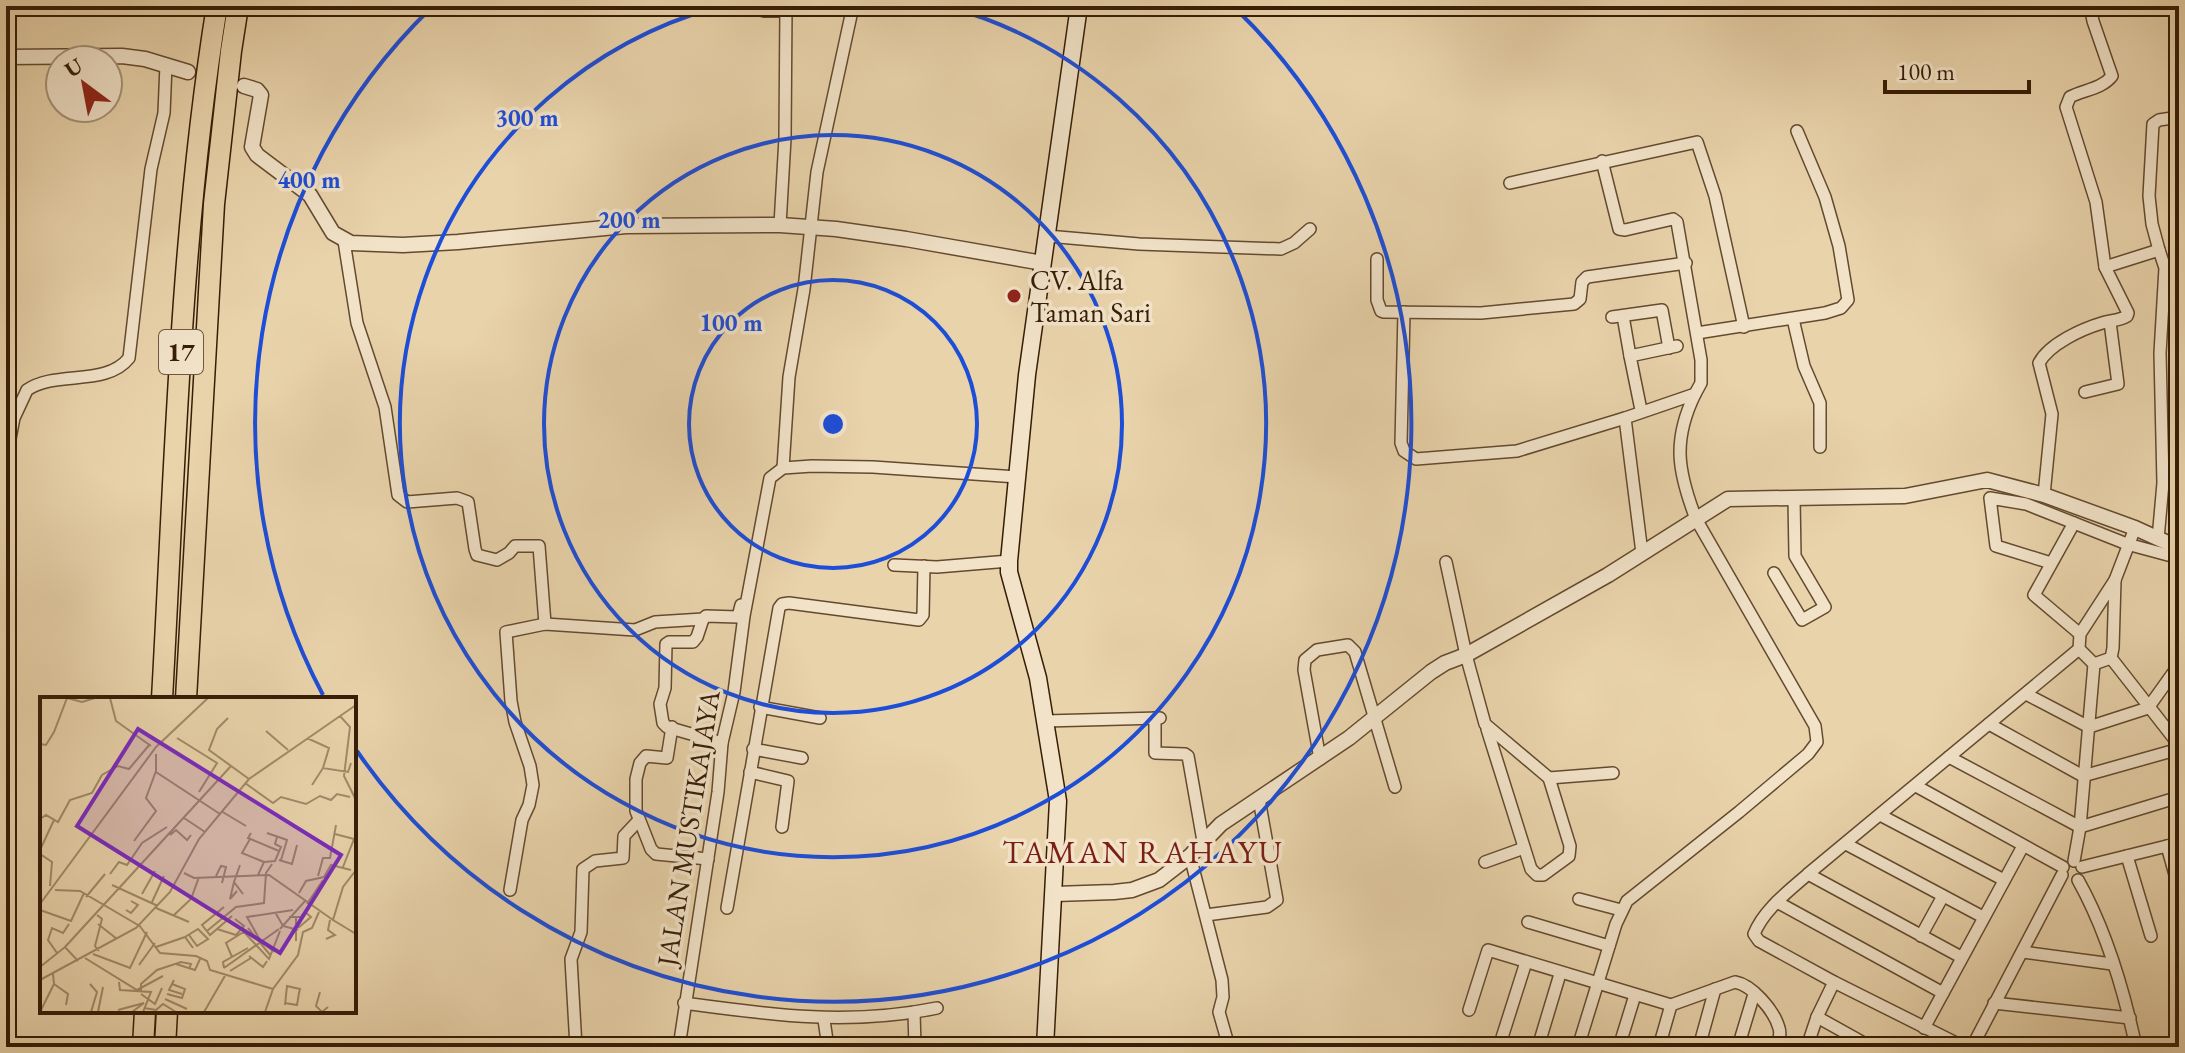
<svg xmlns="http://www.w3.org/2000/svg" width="2185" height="1053" font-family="'EB Garamond',serif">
  <rect width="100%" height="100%" fill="#e9d3ab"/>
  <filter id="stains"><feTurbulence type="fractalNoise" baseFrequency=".0025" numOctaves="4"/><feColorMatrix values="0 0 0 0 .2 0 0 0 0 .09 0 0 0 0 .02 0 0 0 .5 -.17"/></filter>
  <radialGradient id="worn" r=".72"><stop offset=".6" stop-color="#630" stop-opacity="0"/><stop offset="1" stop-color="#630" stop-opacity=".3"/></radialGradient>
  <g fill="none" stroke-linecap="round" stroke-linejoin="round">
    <!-- minor casing -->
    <g stroke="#634a2f" stroke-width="14">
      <g id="minor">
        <path d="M756 6 764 11H786"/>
        <path d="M2090 6 2093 21 2112 76C2102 89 2083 90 2070 97L2066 107 2096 202 2105 267"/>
        <path d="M1602 161 1619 229 1625 230 1673 219 1677 222 1701 360V383L1695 394 1625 418 1642 553"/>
        <path d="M1510 183 1697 142 1715 196 1744 327"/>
        <path d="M780 225 785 138 786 6"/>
        <path d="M1047 236 1139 244 1281 249 1294 243 1310 229"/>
        <path d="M344 241 357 323 385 407 398 495 407 502 457 498 468 502 475 549 477 555 497 560 509 553 515 546H539L545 624"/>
        <path d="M1377 259V300L1381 311 1384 312 1481 313 1574 304 1580 299 1582 282 1587 277 1686 263"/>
        <path d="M1404 312 1401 443 1404 451 1416 459 1517 451 1625 418"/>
        <path d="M1623 316 1630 356"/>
        <path d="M1612 317 1662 310 1669 348"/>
        <path d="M1793 319 1804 366 1820 403V447"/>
        <path d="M1697 333 1825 313 1841 308 1848 300 1839 246 1825 197 1797 131"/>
        <path d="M2085 392 2118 384 2110 322"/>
        <path d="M1641 410 1630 356 1677 346"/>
        <path d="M6 459 14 418 27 390C56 370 106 387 129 358L151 169 164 113 166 65"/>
        <path d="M783 468 789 377 804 289 817 172 853 6"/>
        <path d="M2044 495 2052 414 2039 363C2049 344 2082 329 2102 323 2111 320 2119 321 2127 316L2128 313 2105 267 2159 250 2152 224 2149 196 2153 124 2159 120 2179 117"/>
        <path d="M2074 523 2034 595 2080 634"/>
        <path d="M2158 539 2163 483 2160 353 2165 268 2159 250"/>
        <path d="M1446 562 1466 655 1485 724 1549 778 1613 773"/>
        <path d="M2051 563 1996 546 1990 498 2026 504 2127 544 2179 558"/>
        <path d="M894 565 937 567 1009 561"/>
        <path d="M1774 573 1802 620 1825 607 1795 556 1794 498"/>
        <path d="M703 619 697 637 693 642H669L666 644 665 688 660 704 663 723 667 727 722 743"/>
        <path d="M2111 658 2179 745"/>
        <path d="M2094 664 2079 649 2080 634 2115 580 2135 528"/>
        <path d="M2094 664 2111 658 2113 648 2115 580"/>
        <path d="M2026 694 2089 727 2148 708 2178 666 2179 656"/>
        <path d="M760 707 820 718"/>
        <path d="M1155 718V753L1185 754 1188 756 1203 841"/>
        <path d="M1045 721 1160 718"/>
        <path d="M1989 724 2083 776 2179 749"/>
        <path d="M672 727 667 758 646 756 640 763 636 779V811L651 849 656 854 708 859"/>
        <path d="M1487 729 1531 869 1537 875H1543L1569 856 1570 846 1549 778"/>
        <path d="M753 749 802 758"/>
        <path d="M1949 757 2080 827 2179 797"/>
        <path d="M1320 759 1304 670 1305 660 1317 650 1348 645 1355 652 1395 787"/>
        <path d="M750 772 788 781 782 827"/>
        <path d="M1916 786 2063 867"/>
        <path d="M1880 815 2004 880"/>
        <path d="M1846 844 1983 917"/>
        <path d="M2167 846 2179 889"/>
        <path d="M1190 856 1222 980 1223 997 1219 1012 1229 1047"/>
        <path d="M2127 856 2151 936"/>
        <path d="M2074 861 2080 827 2094 664"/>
        <path d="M1485 862 1524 848"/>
        <path d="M2082 867 2179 843"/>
        <path d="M1808 874 1961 957"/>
        <path d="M2078 880C2106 930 2124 991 2136 1047"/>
        <path d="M510 890 522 820 529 805 533 785 530 766 515 722 511 701 506 632 545 624 635 630 655 622 703 619 706 616 738 617 741 605"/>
        <path d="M1579 899 1621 910"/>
        <path d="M1777 902 1943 993"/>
        <path d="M727 908 779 608 782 604 789 603 919 620 923 615 924 566"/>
        <path d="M1206 915 1267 907 1277 900 1259 799"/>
        <path d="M1528 922 1609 946"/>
        <path d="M1921 936 1943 896"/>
        <path d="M2023 952 2112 964"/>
        <path d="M684 1003C772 1015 848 1026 937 1008"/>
        <path d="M1994 1003 2130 1018"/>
        <path d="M1671 1005 1735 982C1752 985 1774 1010 1779 1028 1781 1034 1779 1040 1777 1047"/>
        <path d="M1469 1010 1488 950 1671 1005 1659 1047"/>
        <path d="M914 1012 915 1047"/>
        <path d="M1817 1017 1871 1047"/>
        <path d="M824 1020 828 1047"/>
        <path d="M1924 1028 2023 846"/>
        <path d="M576 1047 571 959 581 932 583 869 595 861 623 858 624 836 639 820"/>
        <path d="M679 1047 718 792 722 743 734 692 744 616 770 478 783 468 812 466 873 467 1017 477"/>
        <path d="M1499 1047 1526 962"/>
        <path d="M1538 1047 1560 974"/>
        <path d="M1578 1047 1616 924 1627 901 1739 812 1808 754 1817 742 1815 726 1696 519C1678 472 1672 441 1695 394"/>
        <path d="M1619 1047 1635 995"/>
        <path d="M1699 1047 1715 989"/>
        <path d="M1738 1047 1754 994"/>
        <path d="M1807 1047 1817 1017 1834 982"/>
        <path d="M1964 1047 1834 982 1759 941 1754 934C1764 909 1789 891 1808 874L2079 649"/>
        <path d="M1972 1047 2062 875"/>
      </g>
    </g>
    <!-- tertiary casing -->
    <g stroke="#634a2f" stroke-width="17">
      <g id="tertiary">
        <path d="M6 57 122 56 145 59 188 72"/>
        <path d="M244 86 257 90 261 95 252 147 257 155 310 195 333 233 351 243 403 245 458 242 626 226 780 225 836 229 906 239 1043 263"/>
        <path d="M1055 894 1114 892 1132 890 1159 880 1190 856 1221 824 1349 738 1431 672 1445 663 1466 655 1608 575 1728 499 1905 496 1987 480 2044 495 2135 528 2179 548"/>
      </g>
    </g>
    <!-- secondary casing -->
    <g stroke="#361d06" stroke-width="19">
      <path id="secondary" d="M1045 1047 1058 801 1038 678 1009 572V561L1027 375 1079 6"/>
    </g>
    <!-- motorway casing -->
    <g stroke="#361d06" stroke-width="23">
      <g id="motorway">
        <path d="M162 699C175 468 180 235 217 6"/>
        <path d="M186 699 214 204 231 51 238 6"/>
        <path d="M143 1047 145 1011"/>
        <path d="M165 1047 167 1011"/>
      </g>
    </g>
    <!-- minor -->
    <use href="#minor" stroke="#f1e2c8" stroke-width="11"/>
    <!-- tertiary -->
    <use href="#tertiary" stroke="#f1e2c8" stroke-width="14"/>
    <!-- secondary -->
    <use href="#secondary" stroke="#f1e2c8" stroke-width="16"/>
    <!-- motorway -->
    <use href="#motorway" stroke="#e9d3ab" stroke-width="20"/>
  </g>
  <!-- distance rings -->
  <g fill="none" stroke="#1d4ed8" stroke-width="4">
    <circle cx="833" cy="424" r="144"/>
    <circle cx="833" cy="424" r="289"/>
    <path d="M949 7A433 433 0 1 1 717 7"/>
    <path d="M323 695A578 578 0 0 1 431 8M1235 8A578 578 0 1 1 357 751"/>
  </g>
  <!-- markers -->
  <circle fill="#8f2418" stroke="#f1e2c8" stroke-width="3" cx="1014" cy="296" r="8"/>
  <g text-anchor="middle" stroke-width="7" stroke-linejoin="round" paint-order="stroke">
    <!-- shield labels -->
    <rect fill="#f1e2c8" stroke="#6e5840" stroke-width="2" x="159" y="330" width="44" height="44" rx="6"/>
    <g font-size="26" font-weight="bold" fill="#361d06">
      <text x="181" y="361">17</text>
    </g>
    <!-- poi labels -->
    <g font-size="28" fill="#361d06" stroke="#f1e2c8" text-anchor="start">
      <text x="1030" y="290">CV. Alfa<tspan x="1030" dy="32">Taman Sari</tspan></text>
    </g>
    <!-- street labels -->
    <g font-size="28" fill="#361d06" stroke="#f1e2c8">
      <text transform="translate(688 828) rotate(-81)" y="10">JALAN MUSTIKAJAYA</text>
    </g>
    <!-- quarter labels -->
    <g font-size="32" letter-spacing="2" fill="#7a1f14" stroke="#f1e2c8">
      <text x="1143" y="863">TAMAN RAHAYU</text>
    </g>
  </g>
  <!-- overview -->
  <g transform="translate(40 697)">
    <rect width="316" height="316" fill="#e9d3ab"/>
    <path fill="none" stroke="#a18a69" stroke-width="2" d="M27 1 42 5 55 1M70 1 76 24 111 49M300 19 310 30 304 79 316 103M188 21 177 32 169 53 209 82M226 34 248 53M137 41 177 66 159 95M267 41 289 51 283 71M0 47 6 48 14 35 27 1M116 57V75L180 117M138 57 171 77M205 86 233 106 241 100 266 107 280 99 291 103 297 97 310 100M272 88 283 71 308 75 311 66M181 114 206 129M144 121 165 135M0 122 6 118 18 125 30 103 52 96 62 78 78 69 89 72 110 47M211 136 208 141 239 154M227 136 247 143 241 163M295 137 314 142 303 170M130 138 136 133 147 143 151 138M210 142 202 156 224 165M94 144 116 114 106 101 116 74M0 153 14 123M0 157 12 165 10 189M239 163 252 167 257 148M200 168 194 185 203 197M144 176 154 181 229 178 293 223 303 190 316 173M70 177 79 165 87 168 102 146 127 130M218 178 224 165 235 164 241 150 235 147 237 140M176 179 181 169 186 170 182 186M278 179 283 161H290L296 128M194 185 190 202 197 194M72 188 118 209M15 193 40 194 98 228M259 196 266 184 284 180 291 168 311 173M102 197 115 174M46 200 65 177M112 205 124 179M0 207 116 50 168 1M267 207 283 183M184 210 162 228 170 238 192 219M116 211 149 225M0 213 31 224 44 196M86 213 91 216 98 208 91 204M235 215 243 229 258 233M57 218 62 222 55 249 59 254M134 218 151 202 159 180M256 219V244M249 220H261L268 210M293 223 316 237M58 227 77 242M99 228 120 256 156 259 167 264 170 273 233 292M208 231 231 259M258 231 271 220 265 215M177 232 196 238 204 229 195 222M240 232 265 204M167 234 196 210 224 206 226 176 232 167M204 235 229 262 240 234M145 240 158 232 168 242 157 249 149 238M286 242 295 238 288 233 290 223M25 250 191 69M116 250 145 240 153 251M234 255 220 243 207 220 253 213M17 256 8 243 12 231 23 236 29 227M53 257 90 271 107 235M209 259 223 270 227 264M192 260 186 246 205 234M45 261 97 293 123 279M136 267 155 273 160 262M99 268 115 246M0 270 25 250 38 264M184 271 239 232M184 271 183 265 208 251M190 274 211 261M0 283 96 231 130 195 159 142 209 82 316 8M134 283 129 293 142 297M79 285 80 293 111 295 103 315M14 287 28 297 26 308M50 287 57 295 51 315M101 295V287L117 273 141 265 151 267 149 272M280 295 276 309 282 315 288 310M101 297 115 307 122 291M127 297 142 301 145 292 132 287M125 302 147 312M245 306 257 308 259 296M245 308 247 289 260 292 259 296M104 311 116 313 123 307 136 315M78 313 104 306 92 315M0 315 14 287 13 277M58 315 63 290M164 315 186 277M225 315 233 292 258 258 263 235 272 231 279 215"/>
    <path fill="#7b2cbf" fill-opacity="0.15" stroke="#7b2cbf" stroke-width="4" d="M98 32 301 158 240 256 37 129Z"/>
    <rect width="316" height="316" fill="none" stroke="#361d06" stroke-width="4"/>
  </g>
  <circle cx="833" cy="424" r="12" fill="#1d4ed8" stroke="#f1e2c8" stroke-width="4"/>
  <g font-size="24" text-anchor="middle" font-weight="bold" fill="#1d4ed8" stroke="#f1e2c8" stroke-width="7" stroke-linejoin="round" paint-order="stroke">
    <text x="527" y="126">300 m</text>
    <text x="309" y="188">400 m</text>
    <text x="629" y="228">200 m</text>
    <text x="731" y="331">100 m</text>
  </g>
  <!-- margin -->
  <rect width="2185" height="1053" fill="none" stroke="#e9d3ab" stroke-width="32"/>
  <rect x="8" y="8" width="2169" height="1037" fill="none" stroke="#361d06" stroke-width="4"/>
  <rect x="16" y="16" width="2153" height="1021" fill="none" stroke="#361d06" stroke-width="2"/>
  <!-- north arrow -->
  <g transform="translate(84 84) rotate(328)"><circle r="38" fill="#f1e2c8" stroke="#a6937a" stroke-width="2"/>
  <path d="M0-6L14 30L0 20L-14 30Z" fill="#8f2418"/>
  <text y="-12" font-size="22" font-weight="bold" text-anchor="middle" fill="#361d06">U</text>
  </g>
  <!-- scale -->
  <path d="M1885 80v12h144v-12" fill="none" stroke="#361d06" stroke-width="4"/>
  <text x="1897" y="80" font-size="24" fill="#361d06" stroke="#f1e2c8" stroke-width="6" paint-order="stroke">100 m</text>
  <rect width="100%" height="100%" filter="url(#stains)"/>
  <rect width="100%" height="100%" fill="url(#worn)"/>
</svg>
